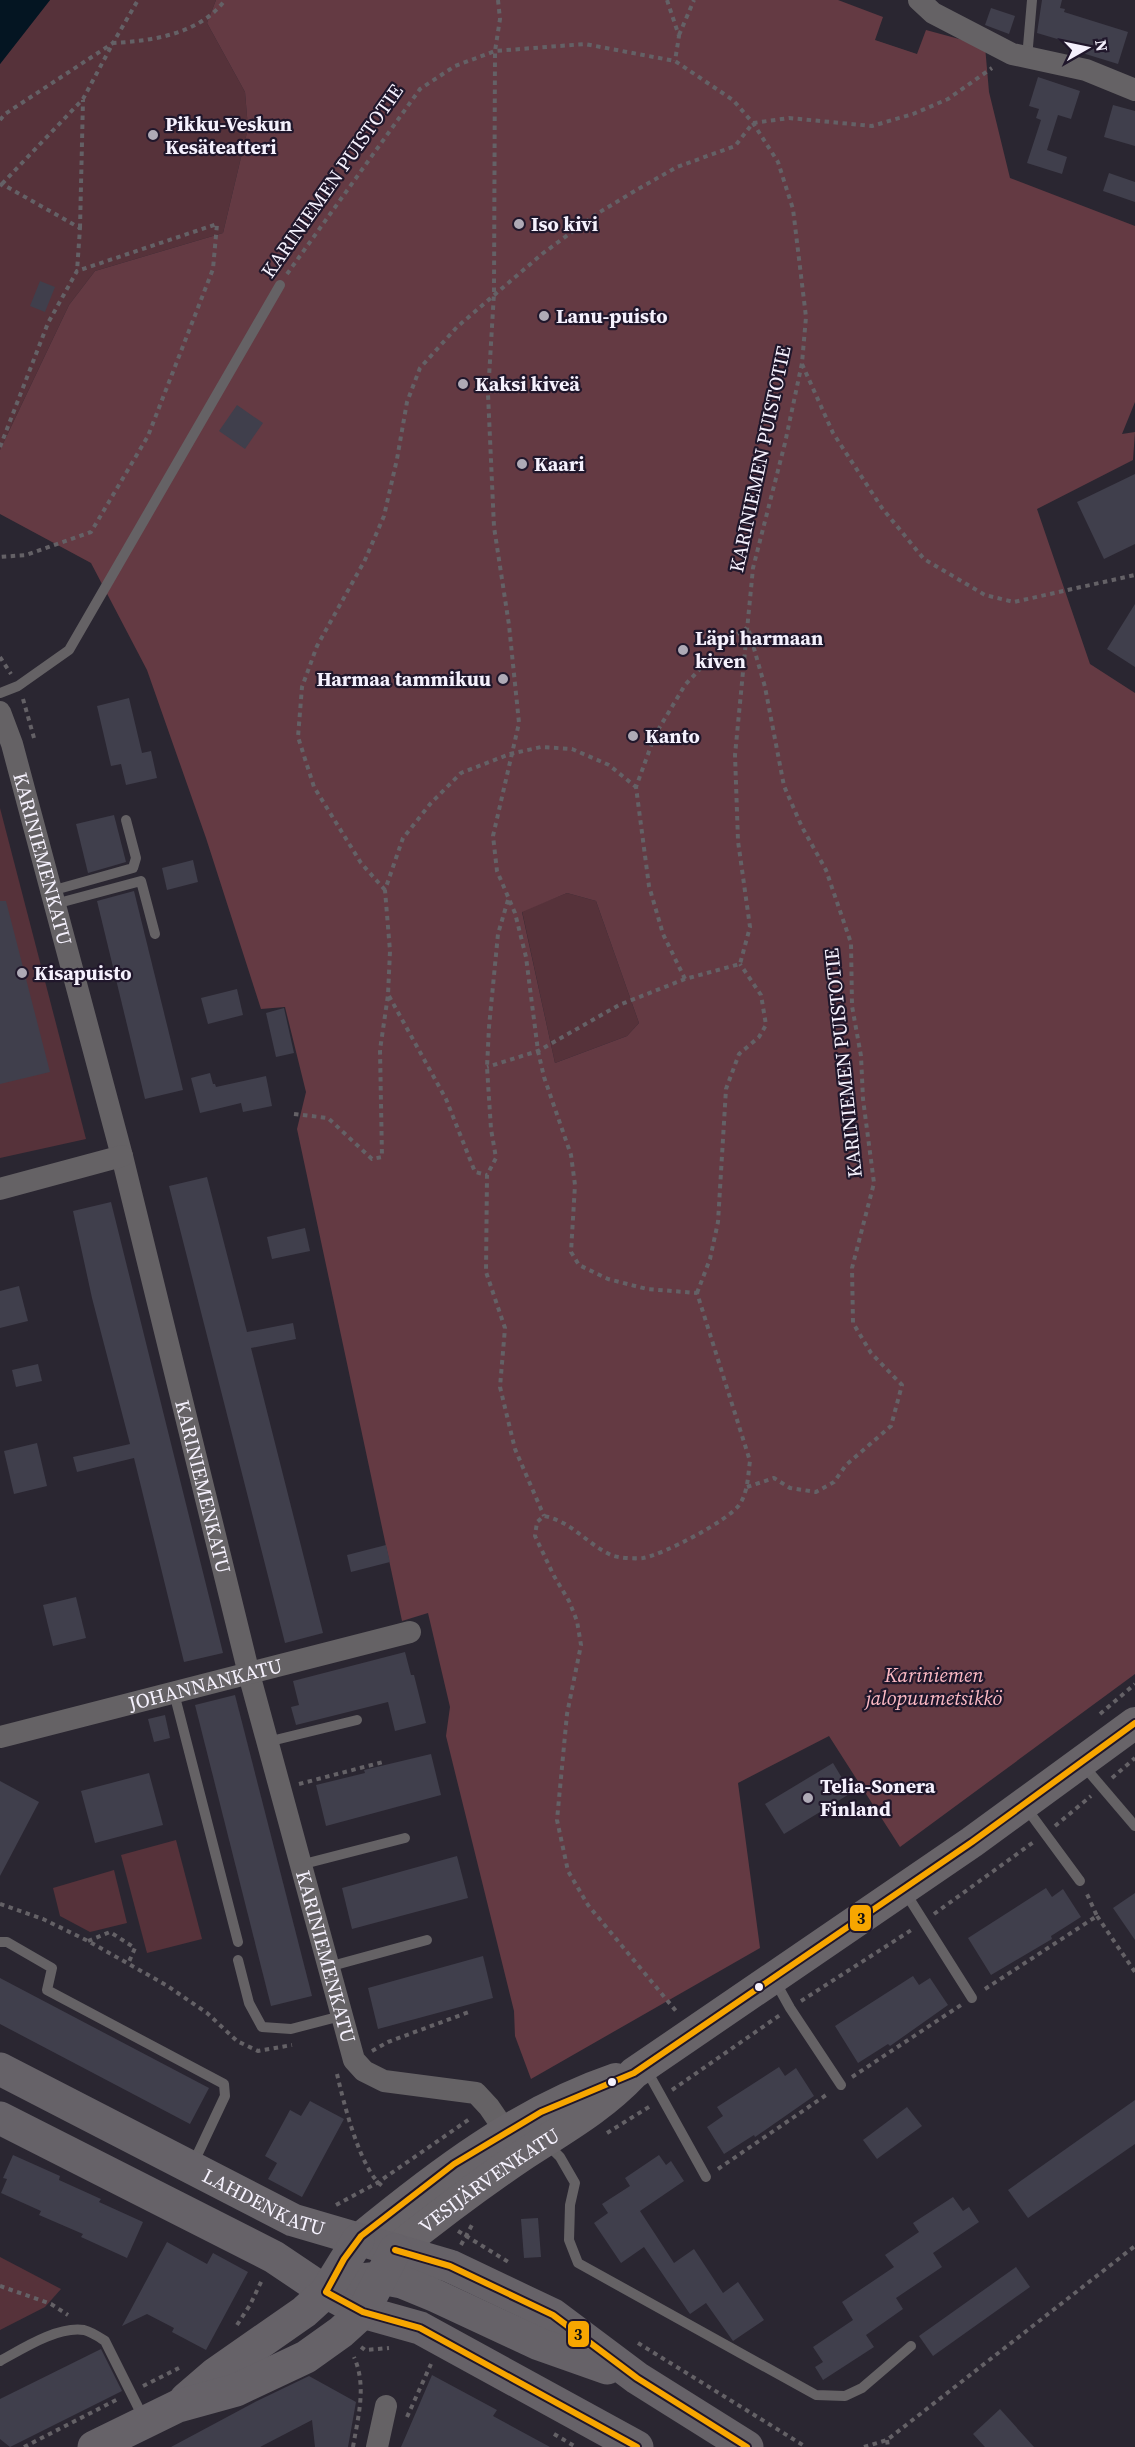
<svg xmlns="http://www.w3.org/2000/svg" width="1135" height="2447" font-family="'Source Serif 4',serif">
  <rect width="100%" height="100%" fill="#2a2631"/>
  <!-- green -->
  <g fill="#56323a">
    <path d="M50 0H216L207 23 245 92 248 128 223 233 95 271 69 305 0 450V64Z"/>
    <path d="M0 808 86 1139 0 1158Z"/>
    <path d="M567 893 596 901 639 1023 627 1036 555 1063 522 911Z"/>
    <path d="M176 1840 202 1939 147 1953 121 1855Z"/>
    <path d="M114 1870 127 1923 90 1932 60 1916 53 1888Z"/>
    <path d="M0 2257 61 2289 45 2307 0 2330Z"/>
  </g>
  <!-- forest -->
  <path fill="#643a43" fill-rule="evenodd" d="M216 0H838L883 17 875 40 917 54 926 30 985 46 989 92 1010 178 1135 226V402L1122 434 1135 432 1133 460 1037 509 1090 664 1135 693V1674L900 1847 829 1736 738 1783 760 1948 531 2079 515 2036 514 2011 446 1736 450 1707 428 1613 402 1621 297 1129 306 1092 285 1007 261 1009 206 838 147 670 91 563 0 514V450L69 305 95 271 223 233 248 128 245 92 207 23ZM567 893 596 901 639 1023 627 1036 555 1063 522 912Z"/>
  <!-- water -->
  <path fill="#041522" d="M0 0H50L0 64Z"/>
  <!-- building -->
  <g fill="#403f4c">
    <path d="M1042 0H1062L1060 8 1065 9 1064 12 1128 32 1118 64 1079 52 1081 46 1037 33Z"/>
    <path d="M991 8 1015 16 1009 34 985 25Z"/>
    <path d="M1038 77 1080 91 1071 119 1058 115 1047 150 1067 157 1062 174 1027 163 1041 120 1036 118 1039 109 1029 106Z"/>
    <path d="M1113 105 1135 111V146L1104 137Z"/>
    <path d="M1109 173 1135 182V202L1103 191Z"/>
    <path d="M40 281 55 287 45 312 30 306Z"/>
    <path d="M237 405 263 423 245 449 219 431Z"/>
    <path d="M1135 474V544L1104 559 1077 502Z"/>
    <path d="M1135 604V667L1107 649Z"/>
    <path d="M129 698 142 753 151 751 157 778 126 785 121 764 111 766 97 706Z"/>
    <path d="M114 815 126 862 88 873 76 824Z"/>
    <path d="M193 860 198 882 167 890 162 868Z"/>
    <path d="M134 891 183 1090 145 1099 97 901Z"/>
    <path d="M0 901H6L50 1072 0 1084Z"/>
    <path d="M237 989 243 1015 208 1024 201 998Z"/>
    <path d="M284 1008 294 1053 276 1057 266 1013Z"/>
    <path d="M210 1073 213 1084H215L216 1087 266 1076 272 1106 243 1112 241 1103 200 1113 191 1078Z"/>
    <path d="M207 1177 247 1332 293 1323 296 1339 251 1348 323 1633 285 1643 169 1186Z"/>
    <path d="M111 1202 223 1653 184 1662 134 1458 77 1472 73 1457 130 1444 92 1298 73 1211Z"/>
    <path d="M305 1228 310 1251 272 1259 267 1237Z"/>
    <path d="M19 1286 28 1321 0 1328V1291Z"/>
    <path d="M38 1364 42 1381 16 1387 12 1370Z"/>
    <path d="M37 1443 47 1486 14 1494 4 1451Z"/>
    <path d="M386 1545 390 1562 351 1572 347 1555Z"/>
    <path d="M76 1597 86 1638 53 1646 43 1605Z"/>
    <path d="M405 1652 411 1675H414L426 1723 395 1731 388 1702 296 1725 291 1707 299 1705 293 1681Z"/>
    <path d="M235 1695 312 1996 271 2006 195 1705Z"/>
    <path d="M165 1715 170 1738 154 1742 148 1719Z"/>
    <path d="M431 1754 441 1795 326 1826 316 1785 365 1773 364 1770Z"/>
    <path d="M833 1763 851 1793 784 1834 765 1804Z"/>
    <path d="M149 1773 163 1825 95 1843 81 1791Z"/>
    <path d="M0 1781 39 1802 0 1876Z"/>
    <path d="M457 1856 468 1898 352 1929 342 1888Z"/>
    <path d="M1046 1888 1052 1897 1063 1889 1081 1917 1051 1936 1052 1939 991 1975 968 1938Z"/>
    <path d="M1135 1893V1940L1113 1908Z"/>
    <path d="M483 1956 493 1998 378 2029 368 1988Z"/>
    <path d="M913 1976 919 1985 930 1978 948 2005 890 2046 888 2044 858 2063 835 2026Z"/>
    <path d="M0 1978 209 2088 190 2124 0 2024Z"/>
    <path d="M779 2067 785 2076 796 2068 814 2096 755 2137 754 2135 724 2154 707 2127 723 2116 717 2107Z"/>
    <path d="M1135 2100V2144L1028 2218 1008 2190Z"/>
    <path d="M310 2101 344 2119 302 2197 268 2179 277 2163 265 2156 290 2110 301 2116Z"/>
    <path d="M907 2107 922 2126 877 2159 863 2140Z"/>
    <path d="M13 2155 60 2176 59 2180 101 2199 99 2202 143 2222 127 2258 81 2237 83 2234 39 2215 41 2211 1 2193 7 2179 3 2178Z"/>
    <path d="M659 2155 666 2165 671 2161 684 2181 640 2211 674 2263 694 2249 723 2293 738 2282 764 2320 733 2341 706 2303 690 2314 644 2247 621 2263 594 2223 608 2213 602 2204 630 2186 625 2178Z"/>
    <path d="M953 2197 963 2211 969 2207 979 2222 933 2253 942 2267 896 2298 903 2309 866 2335 874 2347 823 2380 815 2367 823 2362 813 2347 853 2320 842 2302 894 2267 885 2255 919 2232 913 2223Z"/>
    <path d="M538 2218 541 2257 524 2258 521 2219Z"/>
    <path d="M167 2242 207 2264 213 2253 248 2272 206 2350 172 2332 174 2328 147 2314 122 2326Z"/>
    <path d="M1016 2267 1030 2287 933 2356 919 2336Z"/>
    <path d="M101 2349 122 2391 10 2447 0 2439V2399Z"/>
    <path d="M432 2375 497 2410 493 2416 550 2447H401Z"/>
    <path d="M309 2376 356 2402 348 2447H315L312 2420 260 2447H171L257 2401Z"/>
    <path d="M1000 2409 1034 2447H985L973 2434Z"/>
  </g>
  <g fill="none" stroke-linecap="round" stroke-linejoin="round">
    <!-- path -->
    <g stroke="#646166" stroke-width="4" stroke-dasharray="4.5 4.5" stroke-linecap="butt">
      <path d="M498 0 500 19 495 51 494 293 488 394 494 527 509 625 519 723 493 836 497 871 515 913 526 957 538 1051 544 1077 571 1155 575 1185 571 1252 579 1265 608 1279 647 1289 697 1293 750 1461C748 1475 748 1493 739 1505 728 1521 662 1555 643 1558 635 1559 618 1558 611 1555 587 1544 571 1521 544 1516L537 1522 535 1536 554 1576 569 1601 577 1621 581 1645 567 1714 557 1820 568 1871 588 1905 676 2011"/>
      <path d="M667 0 679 36 675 61"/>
      <path d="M679 35 694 0"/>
      <path d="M0 120 5 114 113 43 138 0"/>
      <path d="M2 184 83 99 113 43C152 41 200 34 225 0"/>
      <path d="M0 186 2 184 80 228 77 271"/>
      <path d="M80 228 83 100"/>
      <path d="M287 274 420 89 455 66 495 51 585 44 675 61 733 100 753 123 778 162 793 209 806 317 802 363 785 443 753 568 735 755 738 841 750 927 740 964 685 979 619 1005 538 1051 487 1067"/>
      <path d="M802 364 833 433 882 508 924 559 985 595 1014 602 1135 575"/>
      <path d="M0 447 48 323 77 271 217 224 213 269 148 436 91 532 26 555 0 557"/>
      <path d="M0 657 11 674"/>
      <path d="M23 699 34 738"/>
      <path d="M385 890 361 863 314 787 298 737 302 687 317 646 365 560 384 516 397 459 407 402 420 368 457 327 542 254 595 215 638 189 677 167 735 146 753 123 789 118 872 126 913 114 948 99 992 68"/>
      <path d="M508 900 498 934 489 1027 487 1067 491 1129 496 1158 487 1175 486 1272 505 1328 500 1387 515 1449 544 1516"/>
      <path d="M685 979 663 934 649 886 636 787 655 735 685 685 725 642 747 628"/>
      <path d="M389 996 446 1099 475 1172 487 1175"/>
      <path d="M294 1114 328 1118 372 1159 382 1157 380 1050 388 995 390 951 385 890 403 838 431 803 461 773 510 754 541 747 572 749 609 765 636 787"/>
      <path d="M697 1293 710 1259 718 1222 726 1089 739 1054 759 1037 766 1025 761 995 740 964"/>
      <path d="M747 1487 774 1478 790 1488 816 1492 834 1482 846 1465 891 1426 902 1385 871 1353 853 1323 852 1268 874 1183 863 1099 861 1056 852 1006 851 943 826 870 802 827 784 786 765 687 749 631"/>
      <path d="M1100 1714 1135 1684"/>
      <path d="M1112 1778 1135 1758"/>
      <path d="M299 1784 383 1762"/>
      <path d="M1055 1826 1091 1796"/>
      <path d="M0 1904 43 1919 88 1941 166 1985 207 2013 237 2041 258 2051 292 2045"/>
      <path d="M934 1914 1035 1841"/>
      <path d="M1097 1916 1135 1972"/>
      <path d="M88 1941 110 1932 135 1948 128 1964"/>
      <path d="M985 1989 1097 1916 1086 1892"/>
      <path d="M801 2001 913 1929"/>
      <path d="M372 2051 388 2042 469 2012"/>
      <path d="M337 2074C343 2100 361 2174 384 2187"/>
      <path d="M852 2077 961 2005"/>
      <path d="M672 2090 780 2015"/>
      <path d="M607 2133 652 2105"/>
      <path d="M718 2169 829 2093"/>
      <path d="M336 2205 377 2183 471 2118"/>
      <path d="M458 2231 510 2263"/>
      <path d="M461 2245 473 2223"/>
      <path d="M0 2286 51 2304 68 2315"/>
      <path d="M237 2325 250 2305 262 2280"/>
      <path d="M638 2343 806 2447"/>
      <path d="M361 2347 365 2350 389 2348"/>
      <path d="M143 2386 179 2368"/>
      <path d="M407 2417 431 2364"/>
      <path d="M554 2434 576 2447"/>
      <path d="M887 2440 888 2447"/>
      <path d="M24 2447 118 2399"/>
      <path d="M353 2447C358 2417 367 2386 354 2357"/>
      <path d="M864 2447 887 2440 1135 2246"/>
    </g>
    <!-- lane -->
    <g stroke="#656265" stroke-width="10">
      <path d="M1027 58 1032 0"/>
      <path d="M0 693 18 686 69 650 280 285"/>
      <path d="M51 891 133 868 136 858 126 820"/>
      <path d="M55 904 141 881 155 934"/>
      <path d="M174 1693 238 1942"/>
      <path d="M267 1742 357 1720"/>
      <path d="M1083 1765 1135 1826"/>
      <path d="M1024 1805 1080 1881"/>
      <path d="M300 1865 405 1838"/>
      <path d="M905 1892 972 1998"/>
      <path d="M0 1942H7L52 1968 47 1990 224 2084 225 2096 192 2166"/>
      <path d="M238 1960 249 2003 262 2027 291 2029 341 2016"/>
      <path d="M328 1967 427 1940"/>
      <path d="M775 1981 790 2008 841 2085"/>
      <path d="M646 2069 706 2177"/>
      <path d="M547 2144 560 2157 575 2183 570 2205 569 2240 578 2263 816 2395 845 2396 862 2388 911 2346"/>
      <path d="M0 2361C22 2349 57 2326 84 2330 92 2332 99 2337 105 2341L144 2419"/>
    </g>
    <!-- street -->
    <g stroke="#656265" stroke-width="22">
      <path d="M919 0 933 13 1012 54 1086 70 1135 90"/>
      <path id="s1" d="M0 712 12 744 122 1156 249 1674 354 2060 364 2071 384 2081 476 2093 489 2107 513 2142"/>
      <path d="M0 1189 122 1156"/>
      <path id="s2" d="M0 1737 410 1632"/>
      <path d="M377 2447 386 2406"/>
    </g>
    <!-- secondary -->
    <g stroke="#686469" stroke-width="32">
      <path d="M358 2240C437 2175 519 2112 616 2079"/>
      <path id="s3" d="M395 2250C436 2217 477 2186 520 2157 561 2130 600 2109 634 2073L972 1842 1135 1723"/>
    </g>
    <!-- primary -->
    <g stroke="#666268" stroke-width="33">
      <path id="s4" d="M0 2069 293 2220 450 2266 553 2315 637 2378 747 2447"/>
      <path d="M0 2118 274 2257 326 2292 363 2312 420 2328 637 2447"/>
      <path d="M359 2280 381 2278 402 2282 436 2296 539 2344 607 2368"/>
      <path d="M186 2399 215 2374 304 2312 326 2292 358 2240"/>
      <path d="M94 2447 178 2406 236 2390 306 2357 341 2332 363 2312 395 2250"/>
    </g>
    <!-- bus-1 casing -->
    <g stroke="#20172b" stroke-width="10">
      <g id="bus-1">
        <path d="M395 2250 450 2266 553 2315 637 2378 747 2447"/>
        <path d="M637 2447 420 2328 363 2312 326 2292 344 2259 361 2236 454 2164 541 2112 634 2073 972 1842 1135 1723"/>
      </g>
    </g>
    <!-- bus-1 -->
    <use href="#bus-1" stroke="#f7a600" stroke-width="6"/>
  </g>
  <!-- markers -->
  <g fill="#aeaab6" stroke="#20172b" stroke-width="2">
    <circle cx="153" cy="135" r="6"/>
    <circle cx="519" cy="224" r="6"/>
    <circle cx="544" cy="316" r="6"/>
    <circle cx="463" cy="384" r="6"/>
    <circle cx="522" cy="464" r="6"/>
    <circle cx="683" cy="650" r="6"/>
    <circle cx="503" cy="679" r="6"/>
    <circle cx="633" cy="736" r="6"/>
    <circle cx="22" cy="973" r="6"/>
    <circle cx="808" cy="1798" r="6"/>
  </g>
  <g fill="#f5f1fd" stroke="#20172b" stroke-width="2">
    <circle cx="759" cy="1987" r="5"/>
    <circle cx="612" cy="2082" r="5"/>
  </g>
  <g text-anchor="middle" stroke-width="4.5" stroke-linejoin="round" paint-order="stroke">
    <!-- poi labels -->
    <g font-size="20" font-weight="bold" fill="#f5f1fd" stroke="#20172b" text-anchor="start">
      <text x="165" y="131">Pikku-Veskun<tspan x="165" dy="23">Kesäteatteri</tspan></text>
      <text x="531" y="231">Iso kivi</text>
      <text x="556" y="323">Lanu-puisto</text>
      <text x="475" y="391">Kaksi kiveä</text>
      <text x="534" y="471">Kaari</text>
      <text x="695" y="645">Läpi harmaan<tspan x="695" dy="23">kiven</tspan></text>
      <text x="491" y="686" text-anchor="end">Harmaa tammikuu</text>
      <text x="645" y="743">Kanto</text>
      <text x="34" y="980">Kisapuisto</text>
      <text x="820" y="1793">Telia-Sonera<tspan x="820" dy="23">Finland</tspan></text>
    </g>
    <!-- street labels -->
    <g font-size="20" fill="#f5f1fd" stroke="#20172b">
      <text transform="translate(332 181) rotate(-55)" y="7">KARINIEMEN PUISTOTIE</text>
      <text transform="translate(760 459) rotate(-78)" y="7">KARINIEMEN PUISTOTIE</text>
      <text dy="7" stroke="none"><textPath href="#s1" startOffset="153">KARINIEMENKATU</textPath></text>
      <text transform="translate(843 1063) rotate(-96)" y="7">KARINIEMEN PUISTOTIE</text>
      <text dy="7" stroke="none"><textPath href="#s1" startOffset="801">KARINIEMENKATU</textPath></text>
      <text dy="7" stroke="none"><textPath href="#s2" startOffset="212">JOHANNANKATU</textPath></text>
      <text dy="7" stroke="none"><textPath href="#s1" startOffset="1287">KARINIEMENKATU</textPath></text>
      <text dy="7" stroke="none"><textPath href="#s3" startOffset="117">VESIJÄRVENKATU</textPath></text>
      <text dy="7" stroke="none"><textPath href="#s4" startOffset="296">LAHDENKATU</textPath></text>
    </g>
    <!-- park labels -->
    <g font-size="20" font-style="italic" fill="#febbc5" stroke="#20172b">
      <text x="934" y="1682">Kariniemen<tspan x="934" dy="23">jalopuumetsikkö</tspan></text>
    </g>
  </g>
  <g stroke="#20172b" stroke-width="2">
    <rect x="849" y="1904" width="23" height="28" rx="6" fill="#f7a600"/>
    <rect x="567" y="2320" width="23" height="28" rx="6" fill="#f7a600"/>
  </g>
  <g font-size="16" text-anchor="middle" font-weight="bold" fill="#111">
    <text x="861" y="1924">3</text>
    <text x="578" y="2340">3</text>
  </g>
  <!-- north arrow -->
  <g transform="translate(1087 48) rotate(81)" stroke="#20172b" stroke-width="4.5" paint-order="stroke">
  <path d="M0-4.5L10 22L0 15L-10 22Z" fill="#f5f1fd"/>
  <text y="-9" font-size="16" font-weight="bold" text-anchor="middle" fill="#f5f1fd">N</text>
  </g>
</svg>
